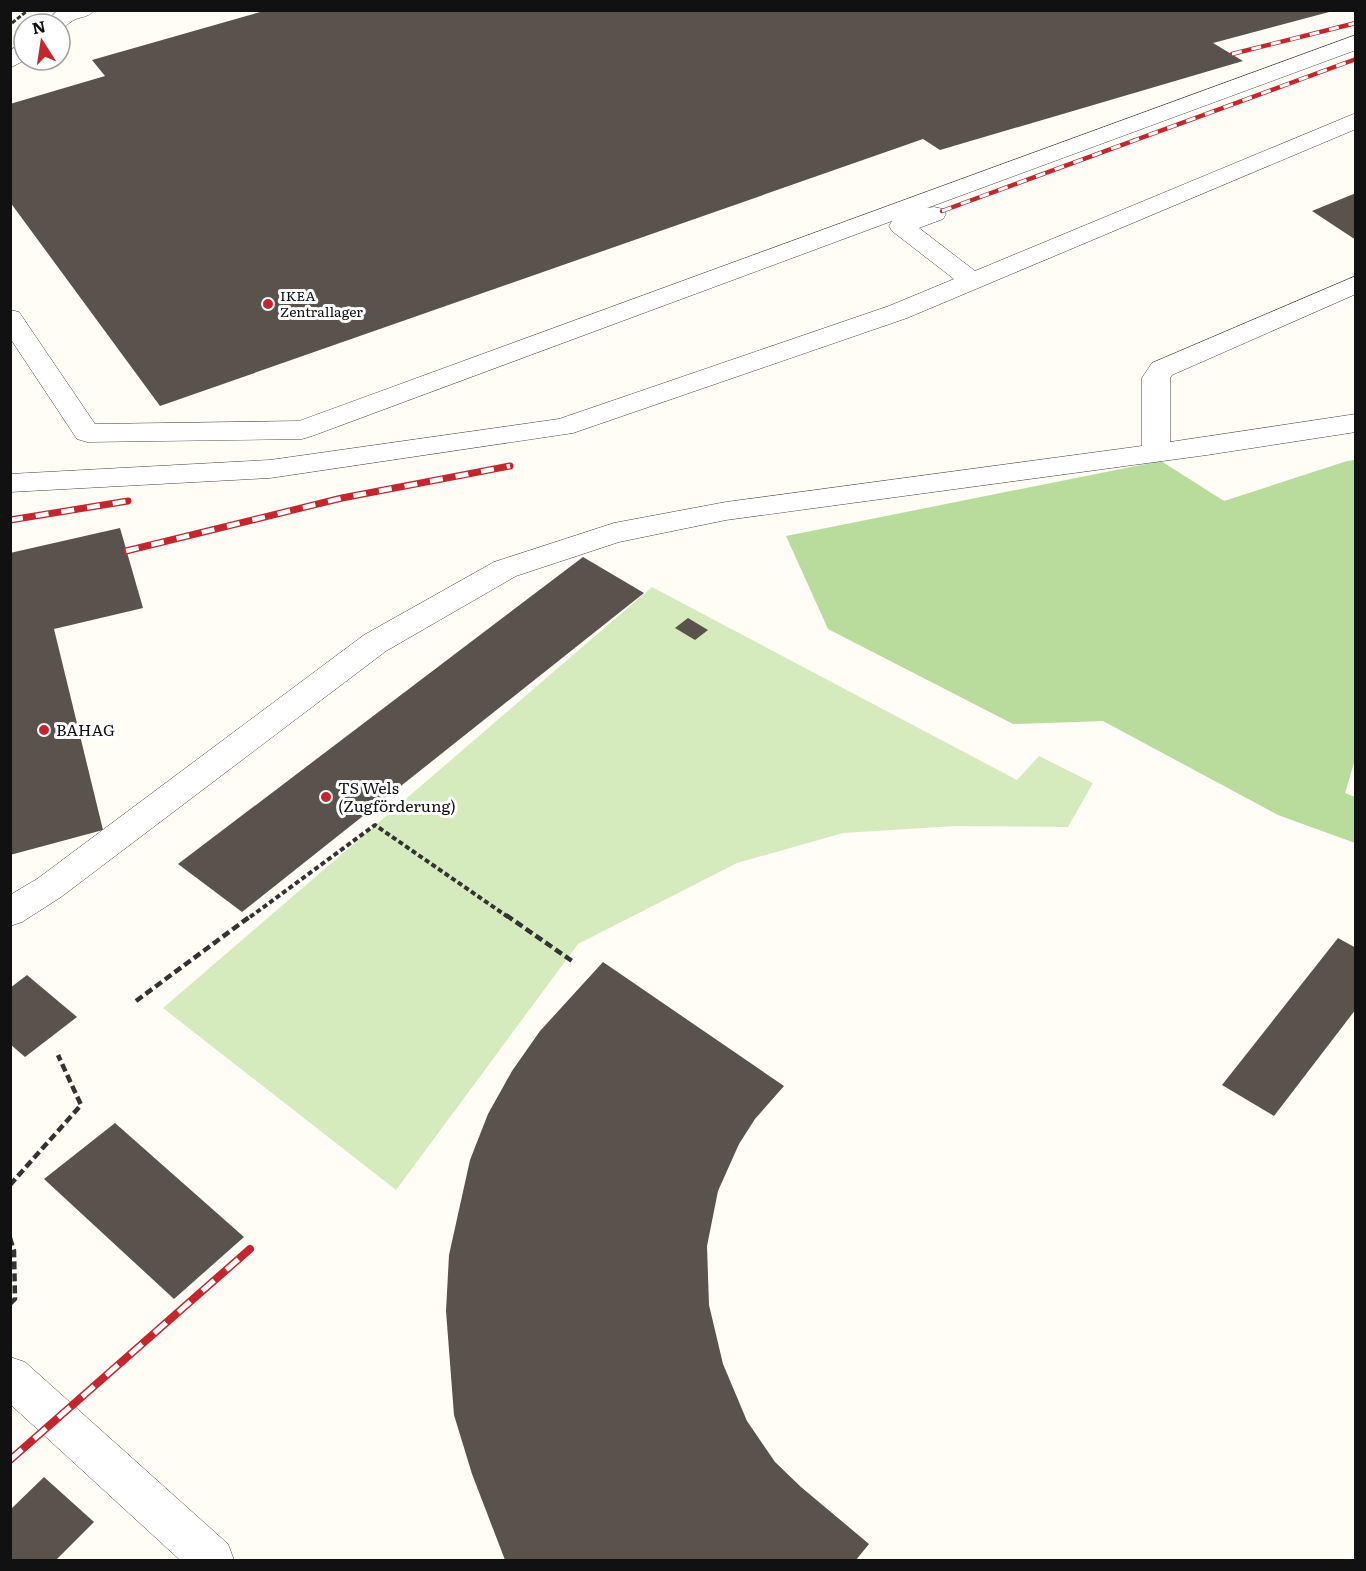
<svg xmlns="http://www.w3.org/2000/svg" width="1366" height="1571" font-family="Literata,serif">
  <rect width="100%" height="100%" fill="#fffdf5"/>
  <!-- green -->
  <path fill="#d5ebbd" d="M652 587 1017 780 1039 756 1093 783 1068 827 955 826 843 833 737 863 578 944 396 1190 163 1008Z"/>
  <!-- forest -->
  <path fill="#b9dc9c" d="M1355 460 1356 756 1345 793 1355 797V843L1278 815 1103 721 1013 724 828 629 786 536 1161 461 1224 501 1347 461Z"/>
  <!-- building -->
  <g fill="#5a524d">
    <path d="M267 10H1333V11L1213 43 1243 61 940 150 923 139 160 406 10 202V104L105 76 92 60Z"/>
    <path d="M1356 193V240L1312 211Z"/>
    <path d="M120 528 143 608 54 629 103 830 10 855V553Z"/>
    <path d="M583 557 644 593 242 912 178 864Z"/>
    <path d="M688 618 708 630 695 640 675 628Z"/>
    <path d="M1338 938 1356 948V1009L1274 1116 1222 1085Z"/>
    <path d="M603 962 784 1086 755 1119 739 1144 718 1191 707 1246 709 1305 723 1364 747 1421 775 1462 801 1487 869 1544 856 1560H505L472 1474 454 1415 446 1311 449 1255 470 1160 488 1114 512 1071 540 1031Z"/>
    <path d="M27 975 77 1017 25 1057 10 1044V988Z"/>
    <path d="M115 1123 244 1237 174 1299 44 1179Z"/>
    <path d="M44 1477 94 1522 56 1560H10V1510Z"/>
  </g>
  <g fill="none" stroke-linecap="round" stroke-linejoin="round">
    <!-- minor casing -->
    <g stroke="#444" stroke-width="1">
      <g id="minor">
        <path d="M58 10H94C89 18 80 16 72 21 68 24 65 27 60 29V24H44Z"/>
        <path d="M1356 35V50L927 208 934 207 943 209 946 214 943 219 919 228 975 271 1356 113V129L907 318 573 433 270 478 10 492V474L270 460 559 419 889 306 954 279 892 231 889 226 892 221 312 436 302 439 87 442 77 439 10 338V310L19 312 95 424 299 421Z"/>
        <path d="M24 43 25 60 10 68V50Z"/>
        <path d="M1356 276V294L1172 375 1170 378V442L1356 414V432L1207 455 726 520 619 542 516 576 386 651 61 897 22 922 10 926V895L37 879 364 635 494 562 614 523 726 502 1142 446V378L1152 363Z"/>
        <path d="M10 1357 25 1362 228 1544 234 1560H180L10 1404Z"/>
      </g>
    </g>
    <!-- path-far2 -->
    <path stroke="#333" stroke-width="3" stroke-dasharray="4.5 2" stroke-linecap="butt" d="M12 23 27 11"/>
    <!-- path-far1 -->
    <path stroke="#333" stroke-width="4" stroke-dasharray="5 3" stroke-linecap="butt" d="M250 917 375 825 508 917"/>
    <!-- path -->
    <g stroke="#333" stroke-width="4.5" stroke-dasharray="8 4" stroke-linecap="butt">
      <path d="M506 915 572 961"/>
      <path d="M136 1001 252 915"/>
      <path d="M10 1185 81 1105 58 1055"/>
      <path d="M10 1238 14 1251 15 1299 10 1304"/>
    </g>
    <!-- minor -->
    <use href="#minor" fill="#fff" fill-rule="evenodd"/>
    <!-- rail-far2 casing -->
    <g stroke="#c4262e" stroke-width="4.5">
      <g id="rail-far2">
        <path d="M1232 54 1356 23"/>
        <path d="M942 211 1356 59"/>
      </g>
    </g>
    <!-- rail-far1 casing -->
    <g stroke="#c4262e" stroke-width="7">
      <g id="rail-far1">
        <path d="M10 520 128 501"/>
        <path d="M126 551 342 498 510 466"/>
      </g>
    </g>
    <!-- rail casing -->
    <g stroke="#c4262e" stroke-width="8">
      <path id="rail" d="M10 1460 250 1249"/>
    </g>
    <!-- rail-far2 -->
    <use href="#rail-far2" stroke="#fff" stroke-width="3" stroke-dasharray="10" stroke-linecap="butt"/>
    <!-- rail-far1 -->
    <use href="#rail-far1" stroke="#fff" stroke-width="4.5" stroke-dasharray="13" stroke-linecap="butt"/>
    <!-- rail -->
    <use href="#rail" stroke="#fff" stroke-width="5" stroke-dasharray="16" stroke-linecap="butt"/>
  </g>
  <!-- markers -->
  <g fill="#c4262e" stroke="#fff" stroke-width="2">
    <circle cx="268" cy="304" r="6"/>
    <circle cx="44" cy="730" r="6"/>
    <circle cx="326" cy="797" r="6"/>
  </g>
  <g text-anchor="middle" stroke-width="6" stroke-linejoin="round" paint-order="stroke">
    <!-- far-poi labels -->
    <g font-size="14" fill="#111" stroke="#fff" text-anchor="start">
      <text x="280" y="301">IKEA<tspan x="280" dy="16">Zentrallager</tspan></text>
    </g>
    <!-- poi labels -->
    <g font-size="16" fill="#111" stroke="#fff" text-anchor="start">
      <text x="56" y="736">BAHAG</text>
      <text x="338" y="794">TS Wels<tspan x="338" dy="18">(Zugförderung)</tspan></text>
    </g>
  </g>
  <!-- border -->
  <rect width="1366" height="1571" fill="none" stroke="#111111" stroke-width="24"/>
  <!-- north arrow -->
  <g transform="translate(42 42) rotate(348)"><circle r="28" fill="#ffffff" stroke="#a0a0a0" stroke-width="1.5"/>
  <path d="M0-4.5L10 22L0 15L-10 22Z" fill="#c4262e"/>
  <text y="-9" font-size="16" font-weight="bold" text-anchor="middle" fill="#111111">N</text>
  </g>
</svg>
